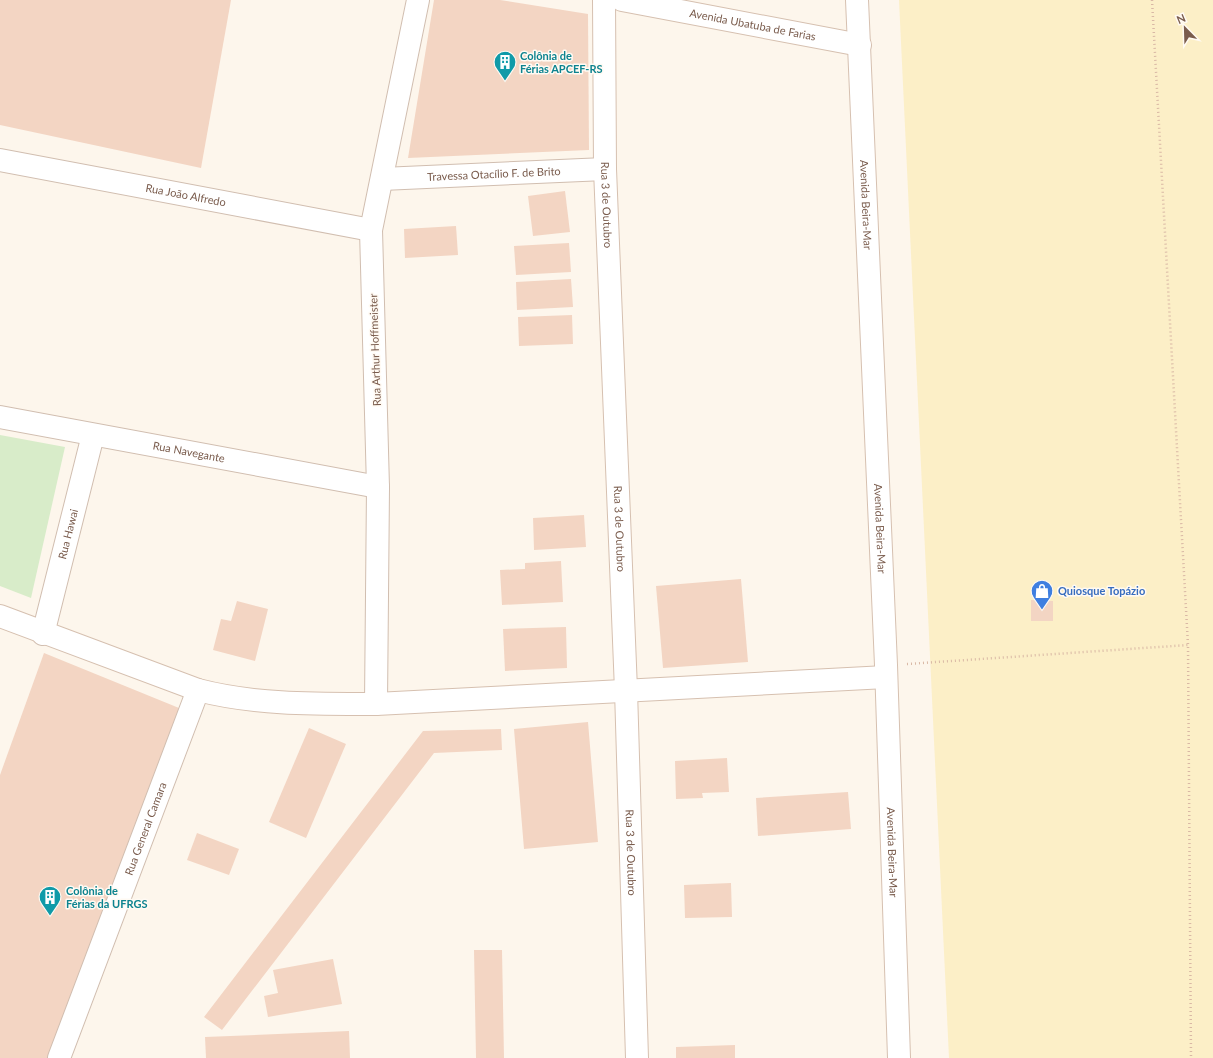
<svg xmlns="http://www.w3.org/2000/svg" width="1213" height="1058" font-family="Lato,sans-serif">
  <rect width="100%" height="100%" fill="#fdf6ec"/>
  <!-- green -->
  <path fill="#d8ecc9" d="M0 435 65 447 31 598 0 586Z"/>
  <!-- sand -->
  <path fill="#fcefc7" d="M899 0H1213V1058H949Z"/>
  <!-- building -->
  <g fill="#f3d5c3">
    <path d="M0 0H231L201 168 0 125Z"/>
    <path d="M434 0H500L588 14 589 150 408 158Z"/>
    <path d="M565 191 570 232 533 236 528 196Z"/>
    <path d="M456 226 458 255 405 258 404 229Z"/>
    <path d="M569 243 571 272 516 275 514 246Z"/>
    <path d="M571 279 573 307 517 310 516 282Z"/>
    <path d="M572 315 573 344 519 346 518 317Z"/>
    <path d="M584 515 586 547 534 550 533 518Z"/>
    <path d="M561 561 563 602 502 605 500 570 525 569V563Z"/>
    <path d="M741 579 748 662 663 668 656 586Z"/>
    <path d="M1031 600 1053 601V621H1031Z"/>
    <path d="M237 601 268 609 255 661 213 650 221 619 231 621Z"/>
    <path d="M566 627 567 668 505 671 503 629Z"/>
    <path d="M44 653 179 708 47 1058H0V775Z"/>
    <path d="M588 722 598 842 524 849 514 729Z"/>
    <path d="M309 728 346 744 306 838 269 822Z"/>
    <path d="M501 729 502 750 434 753 222 1030 204 1017 423 731Z"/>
    <path d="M727 758 729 792 702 793 703 798 676 799 675 761Z"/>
    <path d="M848 792 851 829 758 836 756 798Z"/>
    <path d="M197 833 239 849 229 875 187 860Z"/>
    <path d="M731 883 732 917 685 918 684 885Z"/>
    <path d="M474 950H502L504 1058H476Z"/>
    <path d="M333 959 342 1004 268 1017 264 996 278 993 273 970Z"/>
    <path d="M349 1031 350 1058H206L205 1037Z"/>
    <path d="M735 1045V1058H676V1047Z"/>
  </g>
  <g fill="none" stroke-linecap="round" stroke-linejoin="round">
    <!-- street casing -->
    <g stroke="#d1beb0" stroke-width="24">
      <g id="street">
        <path id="s1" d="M0 160 371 230"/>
        <path id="s2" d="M382 179 605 169"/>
        <path id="s3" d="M0 417 378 487"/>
        <path id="s4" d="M43 634 93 435"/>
        <path d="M376 704 378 487 371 230 418 0"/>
        <path id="s5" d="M59 1058 198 690"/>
      </g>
    </g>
    <!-- secondary casing -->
    <g stroke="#d6c0b0" stroke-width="24">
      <g id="secondary">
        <path id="s6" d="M604 0 605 169 626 690 637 1058"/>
        <path id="s7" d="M622 0 860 45"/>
        <path id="s8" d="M857 0 886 665 899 1058"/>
        <path d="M0 616 198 690C256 705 316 704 376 704L886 677"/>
      </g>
    </g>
    <!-- path -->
    <g stroke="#d9b8a5" stroke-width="2.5" stroke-dasharray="1 3" stroke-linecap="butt">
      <path d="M1152 0 1188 645 1191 1058"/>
      <path d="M907 664 1188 645"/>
    </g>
    <!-- street -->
    <use href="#street" stroke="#fff" stroke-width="22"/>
    <!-- secondary -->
    <use href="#secondary" stroke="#fff" stroke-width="22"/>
  </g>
  <!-- icons -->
  <defs>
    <g id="building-pin" transform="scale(1.15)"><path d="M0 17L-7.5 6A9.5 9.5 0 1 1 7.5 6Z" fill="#0f9aa8" stroke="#fffaf3"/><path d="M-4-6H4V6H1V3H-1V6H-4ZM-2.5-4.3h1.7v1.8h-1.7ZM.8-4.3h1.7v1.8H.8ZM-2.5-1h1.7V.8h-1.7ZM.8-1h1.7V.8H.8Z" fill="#fff"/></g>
    <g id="shop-pin" transform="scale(1.15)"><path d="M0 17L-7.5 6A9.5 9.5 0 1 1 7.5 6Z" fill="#3f7fe0" stroke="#fffaf3"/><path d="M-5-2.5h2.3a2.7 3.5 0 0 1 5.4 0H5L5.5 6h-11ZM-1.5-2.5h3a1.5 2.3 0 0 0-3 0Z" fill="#fff"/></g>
  </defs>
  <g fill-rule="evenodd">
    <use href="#building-pin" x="505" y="62"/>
    <use href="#shop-pin" x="1042" y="591"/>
    <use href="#building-pin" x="50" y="897"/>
  </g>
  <g text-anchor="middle" stroke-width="3" stroke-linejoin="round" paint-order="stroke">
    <!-- street labels -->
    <g font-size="11" fill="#7a5c4d" stroke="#fffaf3">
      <text dy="4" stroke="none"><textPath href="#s7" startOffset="133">Avenida Ubatuba de Farias</textPath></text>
      <text dy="4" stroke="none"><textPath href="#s2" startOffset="112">Travessa Otacílio F. de Brito</textPath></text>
      <text dy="4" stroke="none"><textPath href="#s1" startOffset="189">Rua João Alfredo</textPath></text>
      <text dy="4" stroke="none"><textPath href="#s6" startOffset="205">Rua 3 de Outubro</textPath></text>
      <text dy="4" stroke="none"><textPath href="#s8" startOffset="205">Avenida Beira-Mar</textPath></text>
      <text transform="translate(375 350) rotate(-92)" y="4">Rua Arthur Hoffmeister</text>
      <text dy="4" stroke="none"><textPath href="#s3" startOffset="192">Rua Navegante</textPath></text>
      <text dy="4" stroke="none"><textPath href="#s6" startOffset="529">Rua 3 de Outubro</textPath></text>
      <text dy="4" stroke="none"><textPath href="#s8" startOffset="529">Avenida Beira-Mar</textPath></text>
      <text dy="4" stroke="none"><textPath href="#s4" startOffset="103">Rua Hawai</textPath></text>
      <text dy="4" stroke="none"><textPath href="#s5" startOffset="245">Rua General Camara</textPath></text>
      <text dy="4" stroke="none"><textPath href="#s6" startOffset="853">Rua 3 de Outubro</textPath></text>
      <text dy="4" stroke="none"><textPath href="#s8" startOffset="853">Avenida Beira-Mar</textPath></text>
    </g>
    <!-- culture labels -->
    <g font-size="11" font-weight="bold" fill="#0d838f" stroke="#fffaf3" text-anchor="start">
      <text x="520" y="60">Colônia de<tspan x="520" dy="13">Férias APCEF-RS</tspan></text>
      <text x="66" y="895">Colônia de<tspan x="66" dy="13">Férias da UFRGS</tspan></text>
    </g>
    <!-- shop labels -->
    <g font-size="11" font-weight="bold" fill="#366cbe" stroke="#fffaf3" text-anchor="start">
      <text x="1058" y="595">Quiosque Topázio</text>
    </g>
  </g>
  <!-- north arrow -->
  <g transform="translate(1185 28) rotate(337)" stroke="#fffaf3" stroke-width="3" paint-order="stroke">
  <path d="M0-3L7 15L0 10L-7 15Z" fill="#7a5c4d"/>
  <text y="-6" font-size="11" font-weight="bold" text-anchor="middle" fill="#7a5c4d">N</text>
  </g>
</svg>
